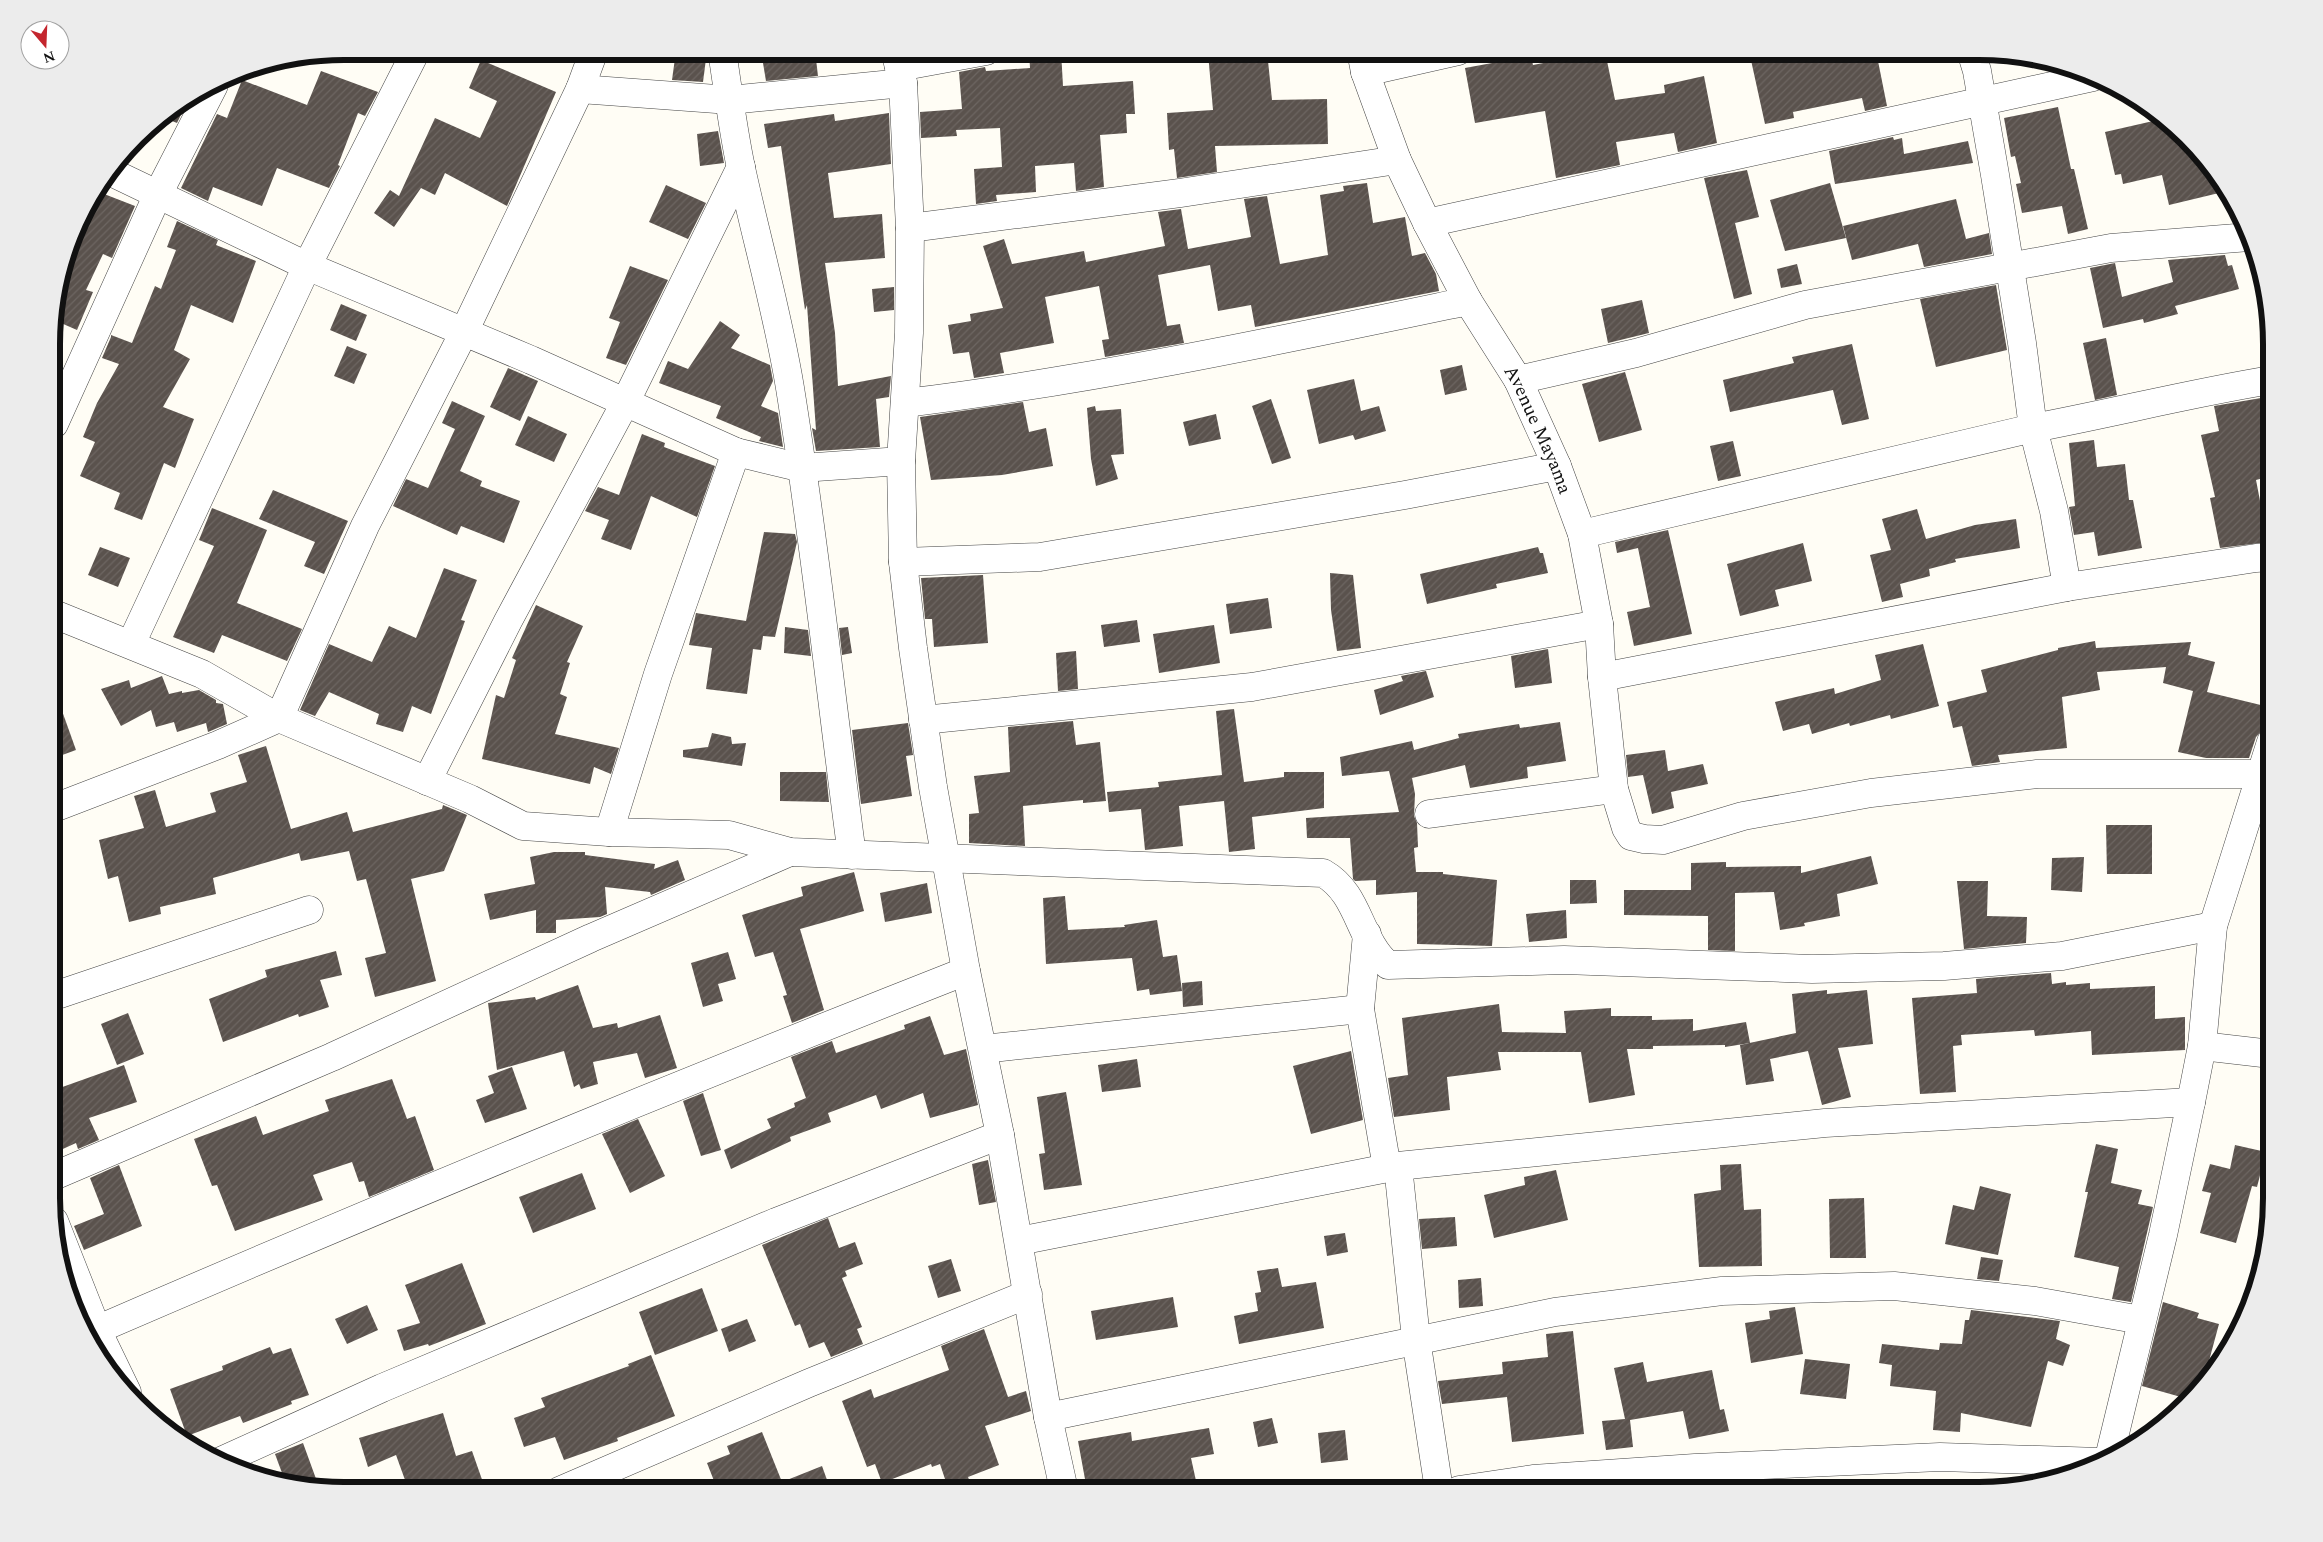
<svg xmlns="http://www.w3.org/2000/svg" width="2323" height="1542" font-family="Spectral,serif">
  <defs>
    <pattern id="building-hatch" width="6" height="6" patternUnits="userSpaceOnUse" patternTransform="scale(1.25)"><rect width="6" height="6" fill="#5a524d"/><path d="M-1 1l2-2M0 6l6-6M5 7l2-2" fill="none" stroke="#6d6662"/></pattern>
  </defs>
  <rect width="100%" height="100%" fill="#fffdf5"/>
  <!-- building -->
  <g fill="url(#building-hatch)">
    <path d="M676 51H707L703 82 672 80Z"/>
    <path d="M761 51H815L818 76 766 81Z"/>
    <path d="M1029 51H1061L1063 86 1133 81 1135 114H1126L1127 133 1100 135 1104 187 1076 191 1074 163 1035 166 1036 192 996 195 997 201 976 204 974 169 1002 167 1000 128 956 130 957 136 921 138 920 112 962 109 959 72 985 67 986 71 1030 68Z"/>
    <path d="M1221 51H1267L1272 100 1327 99 1328 144 1215 146 1217 172 1177 178 1174 149 1169 150 1167 113 1213 110 1208 53Z"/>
    <path d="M1501 51H1530L1533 65 1605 51 1615 100 1665 93 1664 85 1704 76 1717 143 1678 152 1674 133 1616 142 1620 165 1556 178 1545 111 1475 123 1465 68 1503 61Z"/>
    <path d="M1749 51H1876L1887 106 1865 111 1862 98 1793 112 1794 118 1765 124Z"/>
    <path d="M481 60 556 92 507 206 445 173 435 195 421 188 394 227 374 213 390 190 399 196 435 118 480 138 497 101 469 88Z"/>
    <path d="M321 71 378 92 365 116 358 113 338 165 340 166 329 188 277 168 262 206 213 187 208 201 181 188 217 114 227 118 242 80 307 105Z"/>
    <path d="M187 102 177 123 162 117 179 107Z"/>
    <path d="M2058 107 2071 169H2074L2088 229 2068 234 2062 206 2022 213 2016 184 2021 183 2015 156 2011 157 2004 118Z"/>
    <path d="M889 113 891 164 828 173 834 218 882 214 885 258 825 263 835 333 838 386 891 376 889 397 876 399 880 447 816 451 812 428 816 430 807 305 805 310 781 146 768 148 764 124 834 114 835 121Z"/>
    <path d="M2162 119 2199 151 2215 173 2219 193 2169 205 2162 175 2123 184 2121 174 2115 175 2105 132Z"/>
    <path d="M718 131 724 163 700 166 697 134Z"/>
    <path d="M1893 137 1894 140 1902 138 1904 154 1968 141 1973 163 1835 184 1829 151Z"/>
    <path d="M1747 170 1759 217 1735 223 1752 294 1734 299 1704 178Z"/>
    <path d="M1367 183 1373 223 1405 217 1412 256 1425 253 1436 274 1439 291 1255 327 1251 305 1218 311 1210 265 1158 275 1167 326 1180 324 1184 343 1105 357 1102 340 1109 339 1099 286 1045 297 1054 343 1000 353 1004 373 974 378 969 352 953 354 948 325 971 321 970 314 1003 308 983 246 1004 239 1012 264 1084 251 1086 262 1165 246 1158 212 1181 209 1188 249 1251 237 1244 199 1267 196 1280 264 1328 255 1320 195 1344 191 1343 186Z"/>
    <path d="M1830 183 1846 238 1785 251 1770 200Z"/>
    <path d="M666 185 706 203 688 239 649 222Z"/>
    <path d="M99 192 135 206 112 258 103 254 86 290 93 292 77 330 54 320V306L83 212Z"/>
    <path d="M1956 199 1966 239 1989 233 1992 254 1924 267 1918 244 1852 260 1843 226Z"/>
    <path d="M177 221 218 240 216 245 256 261 233 323 191 305 174 350 190 359 163 407 194 419 175 468 164 463 142 520 114 509 120 493 80 476 95 442 83 437 97 403 119 364 102 358 111 337V335L132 343 155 286 161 289 176 250 167 247Z"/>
    <path d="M2225 255 2228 266 2232 265 2239 289 2175 306 2178 314 2144 323 2143 319 2103 328 2090 268 2115 263 2122 297 2173 282 2168 260Z"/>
    <path d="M1797 264 1802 284 1781 288 1777 269Z"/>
    <path d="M630 266 668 280 626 365 606 358 620 322 609 318Z"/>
    <path d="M1996 285 2007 350 1936 367 1920 299Z"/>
    <path d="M894 287V310L874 312 872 289Z"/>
    <path d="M1642 300 1649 333 1608 343 1601 309Z"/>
    <path d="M341 304 367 315 356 341 330 330Z"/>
    <path d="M720 321 740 335 731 348 770 365 773 381 761 406 778 413 783 447 759 441 761 437 716 418 721 406 659 383 668 361 688 369Z"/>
    <path d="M2106 338 2117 395 2095 400 2083 343Z"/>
    <path d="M1852 344 1869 419 1842 425 1833 390 1730 412 1723 380 1794 363 1792 357Z"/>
    <path d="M347 346 367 354 354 384 334 376Z"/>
    <path d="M1462 365 1467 390 1445 395 1440 370Z"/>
    <path d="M508 368 538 381 520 421 490 407Z"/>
    <path d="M1625 372 1642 430 1599 442 1582 384Z"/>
    <path d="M1354 379 1361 411 1379 406 1386 431 1355 440 1353 435 1319 444 1307 390Z"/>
    <path d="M2261 398 2263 408 2271 406V476L2256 480 2268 542 2220 548 2210 498 2215 497 2201 435 2219 431 2214 406Z"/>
    <path d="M1271 399 1291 458 1272 464 1252 406Z"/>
    <path d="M452 401 485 416 460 471 482 481 480 486 520 501 504 543 461 526 457 535 393 506 406 479 428 488 455 429 442 423Z"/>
    <path d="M1023 402 1029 432 1046 428 1053 466 1002 475 931 480 920 417Z"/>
    <path d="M1095 406 1096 411 1121 409 1124 454 1111 455 1118 479 1096 486 1091 459 1087 408Z"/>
    <path d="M1216 414 1221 439 1189 446 1183 422Z"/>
    <path d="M528 416 567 434 554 462 515 445Z"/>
    <path d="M642 434 665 443 664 447 715 466 697 517 651 496 631 550 601 539 609 520 585 511 598 487 619 495Z"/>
    <path d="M2094 440 2097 467 2125 464 2129 500H2133L2142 548 2098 556 2094 532 2074 535 2069 507 2075 506 2069 443Z"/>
    <path d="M1733 441 1741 476 1718 481 1710 446Z"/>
    <path d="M273 490 348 521 324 574 304 566 315 542 259 519Z"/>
    <path d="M212 508 267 530 237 603 302 629 287 661 222 635 214 653 173 637 214 546 199 540Z"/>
    <path d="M1917 509 1926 539 1975 525 2016 519 2020 548 1955 559 1956 562 1929 569 1930 576 1900 584 1903 597 1882 602 1870 555 1891 550 1882 519Z"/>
    <path d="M1668 530 1692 634 1634 646 1627 612 1650 607 1638 548 1617 553 1615 542Z"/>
    <path d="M764 532 795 534 797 542 775 637 763 636 761 650 753 649 747 694 706 689 712 648 689 645 696 613 746 621Z"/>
    <path d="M1803 543 1812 581 1775 590 1779 606 1740 616 1727 564Z"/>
    <path d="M100 547 130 558 118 587 88 575Z"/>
    <path d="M1538 547 1540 553H1543L1548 573 1496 584 1497 588 1427 604 1420 574Z"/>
    <path d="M444 568 477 580 461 620 465 621 431 714 412 706 403 732 376 724 379 714 329 692 315 716 300 710 329 644 372 662 389 626 416 638Z"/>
    <path d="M1330 573 1353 575 1361 648 1337 651 1331 610Z"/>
    <path d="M983 575 988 643 934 647 932 619H925L921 578Z"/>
    <path d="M1268 598 1272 628 1230 634 1226 604Z"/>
    <path d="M536 605 583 626 567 662 570 663 560 694 567 697 555 734 619 748 611 774 594 767 590 784 482 759 496 695 504 698 516 660 512 658Z"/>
    <path d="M1137 620 1140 642 1104 647 1101 625Z"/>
    <path d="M1214 625 1220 663 1159 673 1153 634Z"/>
    <path d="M785 627 808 630 811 656 784 653Z"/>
    <path d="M848 627 852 653 842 655 839 628Z"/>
    <path d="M2095 641 2096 648 2191 642 2188 655 2215 662 2207 692 2269 707 2264 729 2256 737 2249 758H2206L2178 752 2193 691 2163 683 2166 667 2097 672 2100 690 2062 697 2067 748 1998 755 2000 762 1972 766 1962 726 1953 728 1947 702 1987 692 1981 670 2058 650V648Z"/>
    <path d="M1923 644 1939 706 1891 719 1890 715 1850 726 1849 723 1812 734 1809 724 1783 731 1775 702 1834 688 1835 694 1881 680 1875 655Z"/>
    <path d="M1548 649 1552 683 1515 688 1511 656Z"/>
    <path d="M1076 651 1078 689 1058 691 1056 653Z"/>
    <path d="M1426 671 1434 697 1380 715 1374 690 1403 681 1401 676Z"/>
    <path d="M162 676 169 694 182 691V693L199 690 216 700V703L223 704 227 724 208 732 206 723 177 732 174 722 156 727 151 710 121 726 101 689 129 680 131 688Z"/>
    <path d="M56 694 76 750 54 758V695Z"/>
    <path d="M1234 709 1244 782 1284 777V772H1324V808L1252 817 1255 849 1229 852 1224 801 1179 806 1183 846 1145 850 1141 809 1109 812 1107 792 1159 787 1158 782 1222 775 1216 711Z"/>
    <path d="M1073 721 1076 745 1100 742 1106 801 1083 803V800L1023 806 1025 846 969 843V814L979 813 974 776 1010 772 1008 727Z"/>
    <path d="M1560 722 1566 761 1527 767 1528 778 1470 788 1465 765 1412 778 1415 794 1414 816 1417 823 1418 847 1414 848 1416 872H1443V874L1497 880 1492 946 1417 944V892L1376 895V880L1355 881 1353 879 1350 838H1307L1306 818 1399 812 1389 771 1342 776 1340 757 1412 741 1414 750 1459 738 1458 734 1519 724 1520 728Z"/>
    <path d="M908 723 913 755 906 756 912 796 861 804 852 730Z"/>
    <path d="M712 733 731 737 732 744 746 743 742 766 683 757V750L708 747Z"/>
    <path d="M266 746 291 829 347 812 353 832 442 809 443 805 467 815 444 871 411 879 436 981 375 997 365 958 386 953 366 879 357 881 349 851 301 861 299 853 213 878 216 894 160 907 161 914 129 922 118 876 108 879 99 840 144 828 134 796 155 790 166 827 216 812 210 793 247 782 238 755Z"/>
    <path d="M1665 750 1668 771 1703 764 1708 784 1671 792 1674 808 1652 814 1643 775 1628 777 1626 755Z"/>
    <path d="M780 772H826L829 802 780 801Z"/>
    <path d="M2106 825H2152V874H2107Z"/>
    <path d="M554 852H585V855L655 864 654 869 678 860 685 880 651 895 650 892 605 887 607 914 600 917 556 920V933H536V910L490 920 484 894 535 884 530 857Z"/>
    <path d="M1871 856 1878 884 1837 894 1840 916 1804 923 1805 926 1780 930 1774 892 1735 893V951L1708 950V916L1624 915V890H1691V863L1726 862V867L1801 866V873Z"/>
    <path d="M2084 857 2082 892 2051 890 2052 858Z"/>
    <path d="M854 872 864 911 800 929 824 1010 792 1023 783 996 787 995 773 952 755 957 742 915 803 896 801 887Z"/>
    <path d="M1570 880H1596L1597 903 1570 904Z"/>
    <path d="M1957 881H1988L1987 916 2027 917 2026 943 1964 949Z"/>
    <path d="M927 883 932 913 885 922 880 893Z"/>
    <path d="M1065 896 1068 930 1125 927 1124 925 1157 920 1163 957 1177 955 1182 991 1150 995 1149 989 1137 991 1132 958 1046 964 1043 898Z"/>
    <path d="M1566 910 1567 938 1529 942 1526 914Z"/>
    <path d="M336 951 342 975 320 980 329 1007 299 1017 298 1014 223 1042 209 999 267 977 265 970Z"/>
    <path d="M728 952 736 979 718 984 723 1001 703 1007 691 963Z"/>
    <path d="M2051 973 2052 984 2066 982V985L2090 983V989L2155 986V1019L2185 1017V1050L2092 1055 2091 1031 2035 1036 2034 1030 1961 1035 1962 1045 1953 1046 1956 1092 1920 1094 1912 998 1977 993 1976 979Z"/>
    <path d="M1202 981 1203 1005 1183 1007 1182 983Z"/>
    <path d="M578 985 593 1028 617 1023 618 1028 660 1015 677 1068 645 1078 637 1053 593 1062 598 1084 581 1089 579 1084 574 1087 564 1051 497 1070 488 1003 535 997 536 1000Z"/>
    <path d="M1827 990V994L1867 990 1873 1044 1838 1048 1851 1097 1822 1105 1808 1051 1770 1059 1774 1081 1746 1085 1740 1045 1796 1033 1792 994Z"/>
    <path d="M1499 1004 1502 1032 1566 1033 1564 1011 1611 1008V1016H1652V1020L1693 1019V1031L1746 1022 1750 1043 1725 1047V1045L1653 1046V1049H1627L1635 1095 1589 1103 1581 1052H1498L1501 1070 1447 1077 1450 1110 1394 1117 1388 1078 1408 1075 1402 1018Z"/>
    <path d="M128 1013 144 1054 117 1065 101 1024Z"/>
    <path d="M930 1016 944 1055 966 1049 978 1105 930 1118 923 1093 881 1109 876 1095 828 1113 831 1122 790 1137 791 1141 731 1169 724 1150 771 1128 767 1119 795 1107 794 1103 806 1098 791 1057 832 1041 836 1053 905 1029 904 1025Z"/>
    <path d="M1351 1051 1363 1120 1311 1134 1293 1066Z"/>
    <path d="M1137 1059 1141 1087 1102 1092 1098 1065Z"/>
    <path d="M124 1065 137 1102 89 1118 99 1140 78 1149 76 1143 54 1153V1090Z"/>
    <path d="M512 1067 527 1109 485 1123 476 1100 494 1093 488 1076Z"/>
    <path d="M392 1079 407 1119 415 1116 434 1170 369 1197 364 1181 359 1182 352 1162 313 1175 323 1200 235 1231 217 1185 212 1186 194 1139 256 1116 263 1135 329 1111 325 1100Z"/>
    <path d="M1066 1092 1082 1185 1044 1190 1039 1154 1045 1153 1037 1097Z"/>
    <path d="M703 1093 721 1150 701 1156 683 1101Z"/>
    <path d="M638 1119 665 1176 630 1193 602 1134Z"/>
    <path d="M2096 1144 2118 1149 2111 1183 2142 1190 2138 1204 2153 1207 2131 1302 2112 1299 2119 1267 2074 1257 2088 1192H2085Z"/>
    <path d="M2235 1145 2266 1152 2257 1187 2252 1186 2236 1243 2200 1233 2211 1193 2202 1191 2210 1164 2230 1169Z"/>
    <path d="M988 1160 996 1202 979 1205 972 1164Z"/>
    <path d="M1741 1164 1744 1210 1761 1209 1762 1266 1699 1267 1694 1194 1721 1190 1720 1165Z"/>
    <path d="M119 1165 142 1226 84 1250 74 1226 104 1214 90 1178Z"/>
    <path d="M1556 1170 1568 1220 1494 1238 1484 1195 1525 1185 1524 1177Z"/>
    <path d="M582 1173 596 1209 533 1233 519 1197Z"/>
    <path d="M1980 1186 2011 1194 1998 1255 1945 1244 1953 1205 1974 1210Z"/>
    <path d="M1864 1198 1866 1258H1830L1829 1199Z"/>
    <path d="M1455 1217 1457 1246 1422 1249 1419 1219Z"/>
    <path d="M828 1218 839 1248 855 1242 863 1264 845 1271 847 1276 842 1278 862 1327 857 1329 863 1344 831 1357 824 1342 809 1348 800 1324 795 1326 762 1245Z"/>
    <path d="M1345 1233 1348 1252 1327 1256 1324 1236Z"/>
    <path d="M1981 1257 2003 1260 1999 1281 1977 1279Z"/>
    <path d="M951 1259 961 1291 938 1298 928 1266Z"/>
    <path d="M462 1263 486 1324 429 1346 428 1344 404 1351 397 1330 420 1323 405 1285Z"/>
    <path d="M1278 1268 1282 1287 1316 1282 1324 1328 1239 1344 1234 1316 1258 1311 1255 1293 1261 1292 1257 1271Z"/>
    <path d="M1481 1278 1483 1306 1459 1308 1458 1280Z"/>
    <path d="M702 1288 718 1331 655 1355 639 1312Z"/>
    <path d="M1173 1297 1178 1327 1096 1340 1091 1311Z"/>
    <path d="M2163 1302 2199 1313 2197 1318 2219 1324 2203 1383 2188 1399 2142 1386Z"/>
    <path d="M367 1305 378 1330 347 1344 335 1319Z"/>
    <path d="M1795 1307 1803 1354 1751 1363 1745 1323 1770 1319 1769 1311Z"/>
    <path d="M1971 1310 2060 1321 2056 1339 2070 1345 2063 1366 2048 1361 2031 1427 1961 1413 1960 1432 1933 1430 1936 1391 1890 1386 1892 1365 1879 1363 1882 1344 1939 1350 1940 1343 1962 1344 1965 1320H1969Z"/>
    <path d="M747 1319 756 1341 729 1352 721 1329Z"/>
    <path d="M984 1329 1008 1397 1026 1391 1031 1411 985 1426 999 1465 968 1477 971 1485 954 1491H949L940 1464 932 1467 931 1464 882 1483 875 1464 867 1467 842 1401 871 1389 874 1398 949 1370 941 1346Z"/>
    <path d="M1573 1331 1584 1434 1512 1442 1507 1397 1442 1404 1438 1381 1503 1374 1502 1362 1548 1357 1546 1334Z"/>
    <path d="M270 1347 273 1354 291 1348 309 1395 291 1401 292 1404 243 1423 240 1416 187 1436 170 1389 223 1370 222 1366Z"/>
    <path d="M651 1355 675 1416 617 1438 618 1441 564 1460 555 1437 524 1447 514 1418 545 1407 541 1398 629 1366 628 1364Z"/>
    <path d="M1805 1359 1850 1364 1846 1399 1800 1394Z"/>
    <path d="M1643 1362 1647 1382 1712 1370 1720 1410 1724 1409 1729 1431 1689 1439 1683 1411 1630 1420 1633 1447 1606 1450 1602 1421 1625 1419 1614 1368Z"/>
    <path d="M443 1413 456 1456 472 1451 486 1491H409L396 1455 368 1467 359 1438Z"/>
    <path d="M1272 1418 1278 1443 1258 1447 1253 1422Z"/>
    <path d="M1209 1428 1214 1454 1191 1458 1198 1490H1087L1078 1441 1131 1432 1132 1441Z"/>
    <path d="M1345 1430 1348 1460 1321 1463 1318 1433Z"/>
    <path d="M762 1432 782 1482 822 1466 831 1491H718L707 1463 730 1454 727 1446Z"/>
    <path d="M303 1443 319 1487 285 1481 275 1454Z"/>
  </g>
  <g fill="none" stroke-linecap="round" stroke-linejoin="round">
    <!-- minor casing -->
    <g stroke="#444" stroke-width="29">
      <g id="minor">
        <path d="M722 51C728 90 733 130 741 168 757 242 778 314 790 388 815 543 831 699 852 855"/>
        <path d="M895 51 903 83 910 228 909 333 901 461 903 562 913 648 933 787 966 971 1000 1135 1048 1417 1064 1490"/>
        <path id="s1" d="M1361 51 1365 72 1397 160 1427 223 1468 301 1518 380 1557 466 1582 534 1599 624 1602 677 1614 789 1626 828 1631 836 1644 839 1663 840 1743 816 1871 793 2037 774H2260"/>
        <path d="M1971 51 1977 71 1995 175 2022 343 2033 428 2054 511 2067 587"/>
        <path d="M899 67 986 51"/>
        <path d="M1365 72 1458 51"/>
        <path d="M580 89 730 100 903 83"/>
        <path d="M113 173 307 266 531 360 736 452 802 468 901 461"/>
        <path d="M1427 223 2093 77"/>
        <path d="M910 228 1180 193 1397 160"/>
        <path d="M1518 380 1636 353 1805 305 2111 248 2249 237"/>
        <path d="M905 403C1094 380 1281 340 1468 301"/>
        <path d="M54 424 158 194 214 85"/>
        <path d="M1582 534 2033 428C2113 413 2191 393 2271 380"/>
        <path d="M903 562 1040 557 1405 495 1557 466"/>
        <path d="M54 614 202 674 279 718 470 799 523 826 609 832 729 835 790 852 1323 873C1360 894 1358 939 1388 965L1564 960 1812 969 1944 966 2062 956 2213 926"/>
        <path d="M131 644 307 266 416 51"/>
        <path d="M1602 677 2067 587 2256 558 2271 557"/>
        <path d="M923 720 1252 687 1599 624"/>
        <path d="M427 781 508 621 625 403 741 167"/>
        <path d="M54 808 218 745 279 718 365 526 463 334 580 89 594 51"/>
        <path d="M1429 814 1614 789"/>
        <path d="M609 832 658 674 736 452"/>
        <path d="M1367 934 1360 1009 1387 1168"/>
        <path d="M54 996 309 910"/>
        <path d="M2202 1046 2271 1054"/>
        <path d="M983 1049 1360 1009"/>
        <path d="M1398 1166 1416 1339 1439 1490"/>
        <path d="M54 1176 332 1057 591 938 790 852"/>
        <path d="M54 1221 97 1330 127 1392"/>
        <path d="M1019 1241 1398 1166 1825 1123 2191 1102"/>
        <path d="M87 1334C378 1208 671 1087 966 971"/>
        <path d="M1048 1417 1555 1312 1722 1291 1894 1286 2035 1301 2141 1320"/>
        <path d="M2109 1458 2163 1235 2191 1102 2202 1046 2213 926 2271 742"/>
        <path d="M221 1461 382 1388 776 1222 1000 1135"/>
        <path d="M1459 1490 1533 1479 1695 1468 1940 1457 2100 1462"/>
        <path d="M559 1491 809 1383 1028 1294"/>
      </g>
    </g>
    <!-- minor -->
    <use href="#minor" stroke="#fff" stroke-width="28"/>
  </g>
  <g text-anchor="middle" stroke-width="5" stroke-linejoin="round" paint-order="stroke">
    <!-- street labels -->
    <g font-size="19" fill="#111" stroke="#fff">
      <text dy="7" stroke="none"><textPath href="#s1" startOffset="420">Avenue Mayama</textPath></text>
    </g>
  </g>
  <!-- crop -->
  <path d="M0 0H2323V1542H0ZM344 60H1979A284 284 0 0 1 2263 344V1198A284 284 0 0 1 1979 1482H344A284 284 0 0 1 60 1198V344A284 284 0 0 1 344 60Z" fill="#ececec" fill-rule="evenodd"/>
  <path fill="none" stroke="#111" stroke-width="6" d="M344 60H1979A284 284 0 0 1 2263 344V1198A284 284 0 0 1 1979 1482H344A284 284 0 0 1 60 1198V344A284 284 0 0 1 344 60Z"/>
  <!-- north arrow -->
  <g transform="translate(45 45) rotate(161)"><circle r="24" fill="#ffffff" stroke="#a0a0a0"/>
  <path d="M0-4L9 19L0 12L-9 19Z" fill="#c4262e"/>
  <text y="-8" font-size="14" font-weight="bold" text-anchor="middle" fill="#111111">N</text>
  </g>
</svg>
